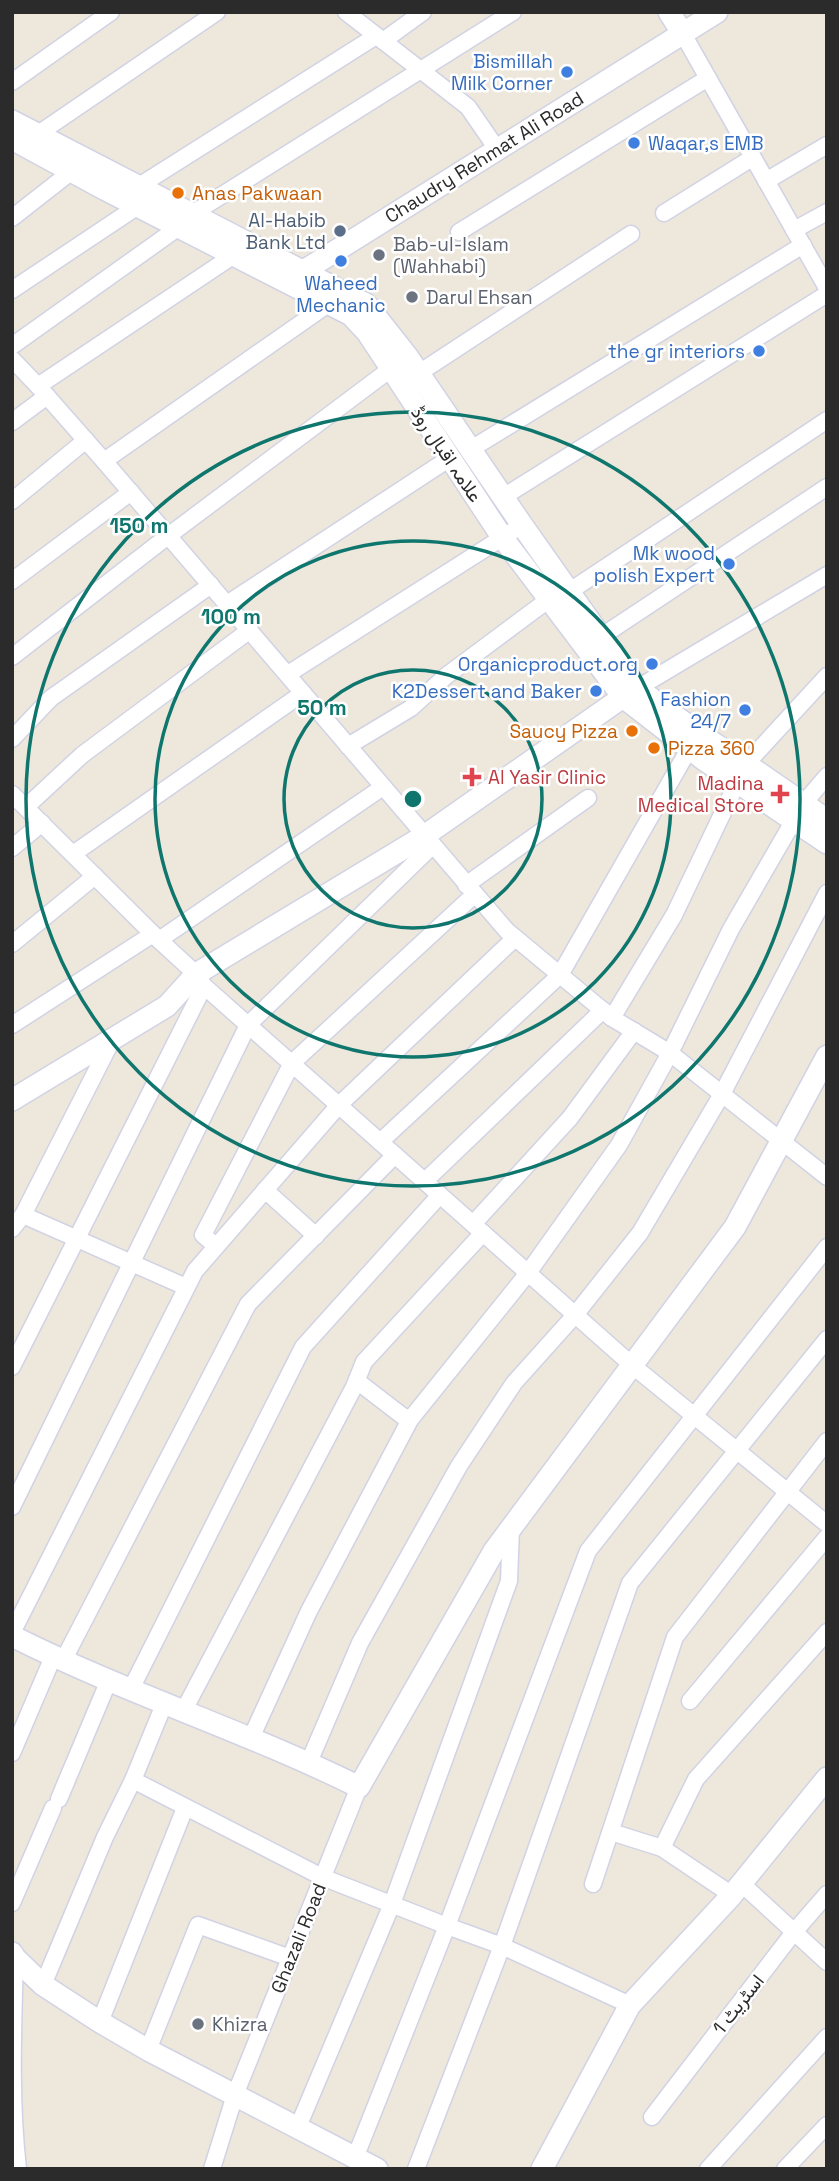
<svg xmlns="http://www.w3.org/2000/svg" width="839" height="2181" font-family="'Space Grotesk',Vazirmatn,sans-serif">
  <rect width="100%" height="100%" fill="#ede7dc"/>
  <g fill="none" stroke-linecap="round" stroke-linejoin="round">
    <!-- street casing -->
    <g stroke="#d1d3e4" stroke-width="19">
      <g id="street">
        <path d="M346 12 468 107 497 149"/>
        <path d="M683 34 827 288"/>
        <path d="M383 41 423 12"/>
        <path d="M12 82 111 12"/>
        <path d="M38 134 217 12"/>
        <path d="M766 181 827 145"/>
        <path d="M139 186 376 36"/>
        <path d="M664 213 752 158"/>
        <path d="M192 214 513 12"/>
        <path d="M12 218 72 171"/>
        <path d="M794 230 827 212"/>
        <path d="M459 232 708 78"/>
        <path d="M12 290 138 206"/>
        <path d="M12 346 179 227"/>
        <path d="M12 359 38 386 104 461 507 931 612 1018 670 1053 827 1177"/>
        <path d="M419 373 631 234"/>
        <path d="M38 386 240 251"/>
        <path d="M12 422 47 396"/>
        <path d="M471 449 803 245"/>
        <path d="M104 461 334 300"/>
        <path d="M503 497 827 294"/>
        <path d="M12 501 86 440"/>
        <path d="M12 581 131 492"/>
        <path d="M570 591 827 420"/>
        <path d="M227 604 450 458"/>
        <path d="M602 636 827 487"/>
        <path d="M12 657 168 536 400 362"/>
        <path d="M288 674 522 525"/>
        <path d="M631 692 827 575"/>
        <path d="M12 739 51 698 211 585"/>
        <path d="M348 746 411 708 446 676 548 600"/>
        <path d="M746 764 827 676"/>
        <path d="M12 794 159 940 196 974 204 986 633 1366 827 1524"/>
        <path d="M804 803 827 776"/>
        <path d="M26 807 82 755 250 630"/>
        <path d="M12 848 42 823"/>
        <path d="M73 854 303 693"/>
        <path d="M466 885 588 798"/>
        <path d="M159 940 383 787"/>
        <path d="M12 944 95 876"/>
        <path d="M612 1018 674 915 737 783"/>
        <path d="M12 1025 153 934"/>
        <path d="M380 1142 560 975 689 749"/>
        <path d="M425 1181 603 1010"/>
        <path d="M265 1190 316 1236"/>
        <path d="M23 1215 186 1287"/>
        <path d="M473 1224 570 1118 634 1031"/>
        <path d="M12 1229 23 1215 112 1040"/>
        <path d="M216 1246 203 1235 292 1063 475 894"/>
        <path d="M12 1367 204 986"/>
        <path d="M357 1381 409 1421 528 1273 619 1145 670 1053 731 929 794 820"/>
        <path d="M12 1507 248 1025 432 846"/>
        <path d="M12 1633 195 1271 339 1105 515 938"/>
        <path d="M63 1661 248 1304 395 1155"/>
        <path d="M131 1689 303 1347 440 1195"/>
        <path d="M690 1701 827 1537"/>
        <path d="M184 1710 354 1387 364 1362 483 1233"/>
        <path d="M251 1738 309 1611 412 1416"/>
        <path d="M12 1753 53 1657"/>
        <path d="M309 1762 360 1643 459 1466 514 1383 575 1315 640 1233 722 1094 827 893"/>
        <path d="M133 1780 165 1702"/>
        <path d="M59 1799 109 1680"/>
        <path d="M611 1832 662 1848 732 1895"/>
        <path d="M662 1848 696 1779 827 1632"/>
        <path d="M593 1884 675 1637 827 1441"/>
        <path d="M742 1884 827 1962"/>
        <path d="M12 1903 53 1808"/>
        <path d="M15 1958C13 2028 10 2099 18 2169"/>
        <path d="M43 1985 105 1837 133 1780 322 1877 447 1926 502 1946 630 2005"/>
        <path d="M100 2022 185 1808"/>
        <path d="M148 2050 198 1925 290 1958"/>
        <path d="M652 2117 794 1932 827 1894"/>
        <path d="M298 2127 392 1904 509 1581 511 1528"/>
        <path d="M355 2158 447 1926 588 1551 827 1247"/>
        <path d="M212 2169 235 2095 359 1787"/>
        <path d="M416 2169 502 1946 630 1583 827 1339"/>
        <path d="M708 2169 827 2037"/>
        <path d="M785 2169 827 2125"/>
      </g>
    </g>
    <!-- secondary casing -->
    <g stroke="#d1d3e4" stroke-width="24">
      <g id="secondary">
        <path d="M669 12 683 34"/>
        <path d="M12 121 366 304 407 356 522 525 637 688 698 733 746 764 827 820"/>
        <path d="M12 139 106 190 351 315 367 332 502 537 623 697 703 759 827 843"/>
        <path d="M294 277 717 12"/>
        <path d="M12 1100 167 1006 196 974 424 836 623 697"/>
        <path d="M12 1636C125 1693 246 1731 359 1787L494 1551 735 1227 827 1056"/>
        <path d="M12 1953 15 1958 43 1985 100 2022 148 2050 377 2169"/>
        <path d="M542 2169 630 2005 732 1895 827 1778"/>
      </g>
    </g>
    <!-- street -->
    <use href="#street" stroke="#fff" stroke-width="16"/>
    <!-- secondary -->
    <use href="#secondary" stroke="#fff" stroke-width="21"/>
  </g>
  <!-- distance rings -->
  <g fill="none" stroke="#0f766e" stroke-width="3.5">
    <circle cx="413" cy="799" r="129"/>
    <circle cx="413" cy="799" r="258"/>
    <circle cx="413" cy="799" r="387"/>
  </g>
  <!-- markers -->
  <g fill="#3f7fe0" stroke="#fff" stroke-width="2.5">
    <circle cx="567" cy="72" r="7"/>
    <circle cx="634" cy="143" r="7"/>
    <circle cx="341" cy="261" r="7"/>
    <circle cx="759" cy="351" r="7"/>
    <circle cx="729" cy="564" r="7"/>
    <circle cx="652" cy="664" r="7"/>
    <circle cx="596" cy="691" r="7"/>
    <circle cx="745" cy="710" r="7"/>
  </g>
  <g fill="#e8710a" stroke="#fff" stroke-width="2.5">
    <circle cx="178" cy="193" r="7"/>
    <circle cx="632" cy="731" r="7"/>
    <circle cx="654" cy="748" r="7"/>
  </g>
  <circle fill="#5c6f8a" stroke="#fff" stroke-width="2.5" cx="340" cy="231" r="7"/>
  <g fill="#6b7280" stroke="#fff" stroke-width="2.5">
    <circle cx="379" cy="255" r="7"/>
    <circle cx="412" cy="297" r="7"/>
    <circle cx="198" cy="2024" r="7"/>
  </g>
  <g fill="#e0444e" stroke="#fff" stroke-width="2.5">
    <path d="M468.5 766.5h7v7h7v7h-7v7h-7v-7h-7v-7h7z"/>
    <path d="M776.5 783.5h7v7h7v7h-7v7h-7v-7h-7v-7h7z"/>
  </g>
  <g text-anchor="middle" stroke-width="5" stroke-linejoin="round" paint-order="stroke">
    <!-- shop labels -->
    <g font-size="19" fill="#366cbe" stroke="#fff" text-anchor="end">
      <text x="553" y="68">Bismillah<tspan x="553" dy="22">Milk Corner</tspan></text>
      <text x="648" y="150" text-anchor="start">Waqar,s EMB</text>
      <text x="341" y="290" text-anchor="middle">Waheed<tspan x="341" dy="22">Mechanic</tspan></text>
      <text x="745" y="358">the gr interiors</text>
      <text x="715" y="560">Mk wood<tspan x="715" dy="22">polish Expert</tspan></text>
      <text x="638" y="671">Organicproduct.org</text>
      <text x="582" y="698">K2Dessert and Baker</text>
      <text x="731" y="706">Fashion<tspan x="731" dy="22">24/7</tspan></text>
    </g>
    <!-- street labels -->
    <g font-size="19" fill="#2b2b2b" stroke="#fff">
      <text transform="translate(484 157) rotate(-32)" y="7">Chaudry Rehmat Ali Road</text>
      <text transform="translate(447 454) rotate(56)" y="7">علامہ اقبال روڈ</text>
      <text transform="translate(298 1938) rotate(-68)" y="7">Ghazali Road</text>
      <text transform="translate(738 2004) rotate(-52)" y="7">اسٹریٹ 1</text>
    </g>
    <!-- food labels -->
    <g font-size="19" fill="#c56008" stroke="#fff" text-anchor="start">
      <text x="192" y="200">Anas Pakwaan</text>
      <text x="618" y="738" text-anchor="end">Saucy Pizza</text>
      <text x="668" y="755">Pizza 360</text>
    </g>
    <!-- service labels -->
    <g font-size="19" fill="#4e5e75" stroke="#fff" text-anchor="end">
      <text x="326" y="227">Al-Habib<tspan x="326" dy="22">Bank Ltd</tspan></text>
    </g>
    <!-- worship labels -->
    <g font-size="19" fill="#5b616d" stroke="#fff" text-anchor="start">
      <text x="393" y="251">Bab-ul-Islam<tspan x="393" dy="22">(Wahhabi)</tspan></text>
      <text x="426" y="304">Darul Ehsan</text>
      <text x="212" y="2031">Khizra</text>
    </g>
    <!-- health labels -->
    <g font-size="19" fill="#be3a42" stroke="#fff" text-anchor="start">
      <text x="488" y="784">Al Yasir Clinic</text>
      <text x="764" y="790" text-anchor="end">Madina<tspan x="764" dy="22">Medical Store</tspan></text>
    </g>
  </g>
  <circle cx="413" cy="799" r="10" fill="#0f766e" stroke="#fff" stroke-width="3.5"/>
  <g font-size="21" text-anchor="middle" font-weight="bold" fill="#0f766e" stroke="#fff" stroke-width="5" stroke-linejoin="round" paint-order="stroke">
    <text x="139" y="533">150 m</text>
    <text x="231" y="624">100 m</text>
    <text x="322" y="715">50 m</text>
  </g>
  <!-- border -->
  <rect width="839" height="2181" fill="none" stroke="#2b2b2b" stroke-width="28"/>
</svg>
